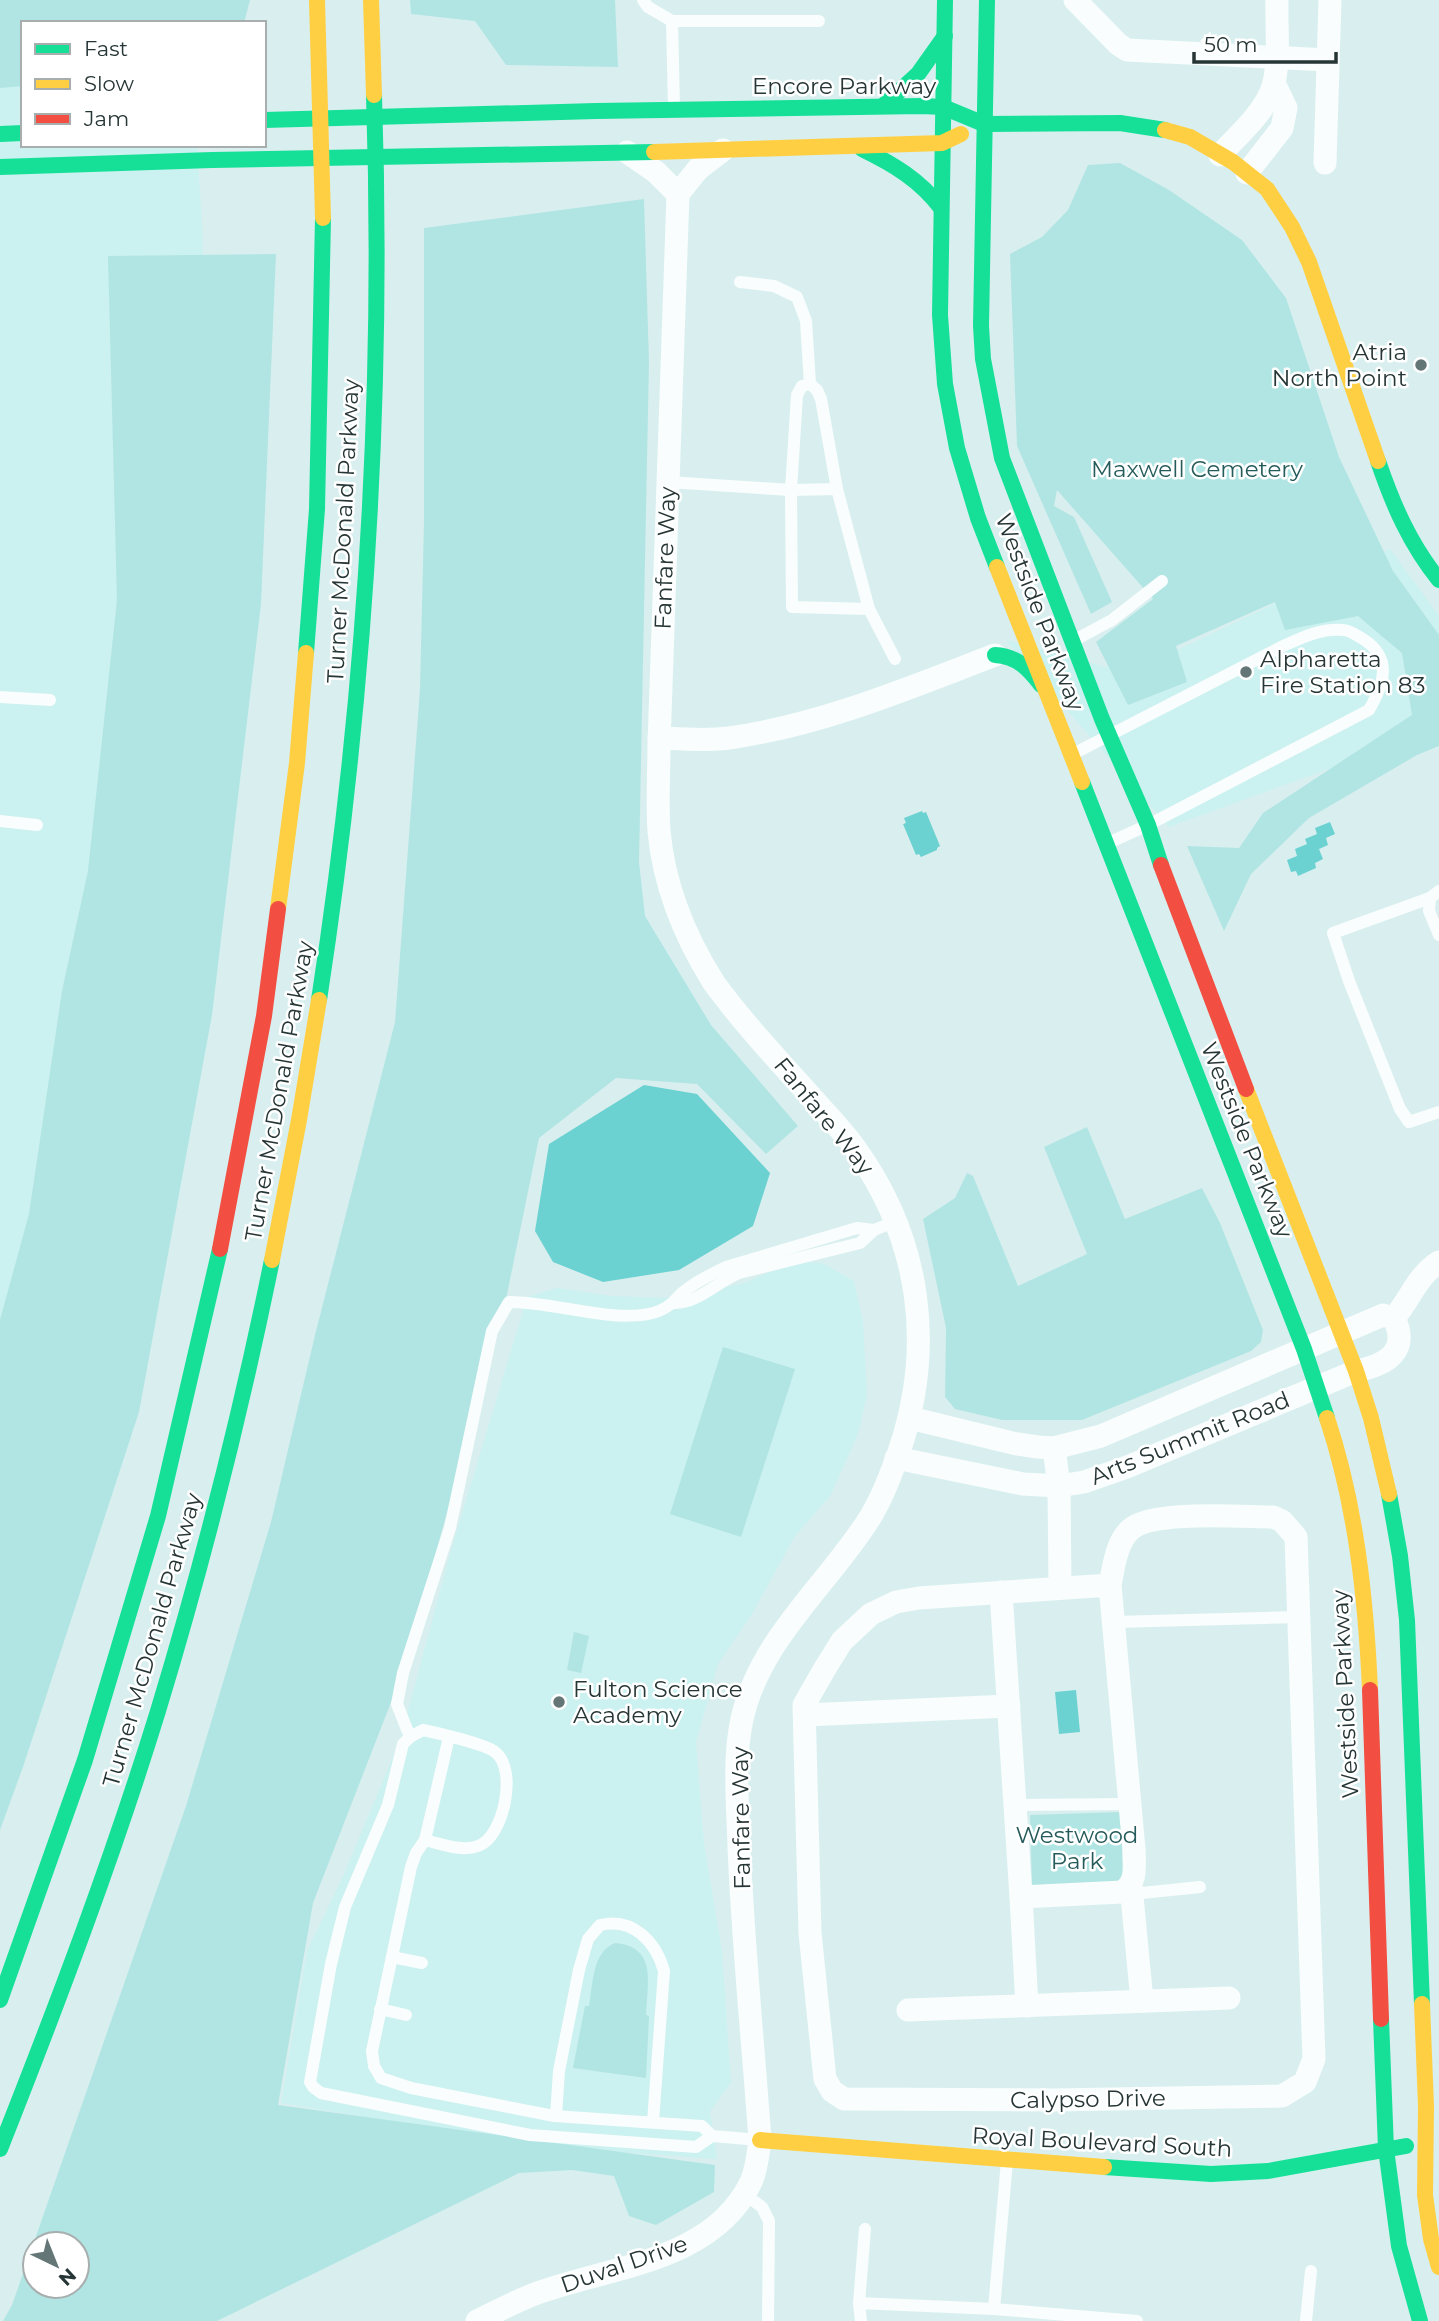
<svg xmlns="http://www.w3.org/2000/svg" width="1439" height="2321" font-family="Montserrat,sans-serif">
  <rect width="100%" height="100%" fill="#d9efef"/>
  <!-- built -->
  <g fill="#cbf1f0">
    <path d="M0 0 23 23V145H197L203 240 181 875 0 1672Z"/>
    <path d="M1390 549 1439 616V729L1169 827 1006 640 1129 673Z"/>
    <path d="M794 1262 822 1263 854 1281 863 1321 867 1395 858 1434 830 1496 795 1536 752 1614 718 1664 696 1742 704 1843 722 1951 731 2083 710 2111 717 2159 546 2147 281 2103 307 1951 344 1874 400 1740 450 1554 527 1297 557 1288 612 1296 662 1298 699 1293 744 1283Z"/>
  </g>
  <!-- green -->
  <g fill="#b1e5e3" fill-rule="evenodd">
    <path d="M0 0H250L244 23H23V86L0 88Z"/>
    <path d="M410 0H615L618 67 506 65 475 21 411 14Z"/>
    <path d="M1120 163 1169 190 1242 240 1286 298 1339 457 1393 571 1439 635V746L1417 755 1309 818 1251 874 1224 931 1187 846 1239 848 1263 813 1412 715 1402 653 1358 616 1285 630 1275 602 1176 646 1187 682 1128 705 1096 642 1153 599 1057 490 1054 506 1074 517 1112 602 1091 614 1017 446 1010 254 1042 237 1068 210 1088 165Z"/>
    <path d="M644 199 649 362 639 862 645 916 711 1025 798 1126 766 1154 697 1084 616 1078 539 1138 505 1304 402 1674 313 1903 278 2105 715 2165 714 2192 656 2225 629 2216 614 2176 572 2170 519 2173 217 2321H3L12 2305 186 1806 271 1522 315 1335 395 1022 420 689 424 521V228ZM35 2244H77V2286H35Z"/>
    <path d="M276 254 261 604 212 1015 139 1412 23 1767 0 1830V1320L29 1214 62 991 88 871 117 600 108 256Z"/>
    <path d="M1087 1127 1125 1219 1202 1188 1220 1223 1263 1330 1261 1342 1251 1351 1082 1420H1002L955 1409 945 1397 946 1328 923 1219 955 1198 967 1173 973 1176 1018 1286 1087 1254 1044 1147Z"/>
    <path d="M723 1347 795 1369 741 1537 670 1514Z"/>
    <path d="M574 1632 589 1636 581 1673 567 1670Z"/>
    <path d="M1121 1812 1123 1882 1032 1886 1030 1815Z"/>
    <path d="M615 1943C658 1947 647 1983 646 2015L649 2016 646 2078 573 2068 585 2006H589C593 1985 592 1952 615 1943Z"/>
  </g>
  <!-- water -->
  <g fill="#6bd2d1">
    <path d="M922 811 923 813 926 812 940 846 937 848V850L921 857 919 854 916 855 903 824 906 823 904 818Z"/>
    <path d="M1330 822 1335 834 1326 838 1328 845 1319 849 1323 859 1315 863 1316 868 1298 876 1296 871 1291 872 1287 860 1297 856 1295 849 1307 844 1305 839 1317 834 1315 828Z"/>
    <path d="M644 1085 697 1094 770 1173 753 1226 679 1270 603 1282 553 1262 535 1231 549 1144Z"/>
    <path d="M1076 1690 1080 1732 1059 1734 1055 1692Z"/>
  </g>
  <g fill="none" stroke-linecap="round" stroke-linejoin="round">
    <!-- lane -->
    <g stroke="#f9fdfd" stroke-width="12">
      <path d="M643 0 648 7 672 21H819"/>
      <path d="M672 21 674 108"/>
      <path d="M740 282 774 286 797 297 806 321 810 384 817 390 821 399 837 489 869 609"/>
      <path d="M810 384 802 386 797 395 791 490 792 607 869 609 895 659"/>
      <path d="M668 482 791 490 837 489"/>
      <path d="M1073 641 1112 620 1162 581"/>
      <path d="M0 697 50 700"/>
      <path d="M1071 755 1281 647C1301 638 1320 628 1343 630 1350 630 1357 636 1363 639 1393 658 1384 684 1369 710L1148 825 1106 844"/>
      <path d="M0 821 37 825"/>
      <path d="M1439 891 1430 898 1429 911 1439 935"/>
      <path d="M1430 898 1333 933 1349 981 1400 1109 1409 1122 1439 1112"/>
      <path d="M674 1303C697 1304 717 1282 739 1273L860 1243 874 1230"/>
      <path d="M1114 1622 1298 1617"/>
      <path d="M410 1737 397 1704 403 1673 450 1528 492 1331 509 1302C553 1301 619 1326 659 1311 669 1307 673 1302 680 1295 693 1283 710 1275 726 1267L857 1228 874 1230 897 1221"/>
      <path d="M449 1737 425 1840 416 1853 411 1867 372 2051 374 2066 381 2078 411 2088 554 2116 702 2126 712 2136 760 2140"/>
      <path d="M1015 1805 1130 1804"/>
      <path d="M425 1840C441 1844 463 1852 478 1846 504 1837 518 1769 495 1752 485 1744 438 1733 423 1730L410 1737 403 1744 388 1805 345 1907 331 1964 310 2082 313 2087 321 2093 530 2135 696 2147 712 2136"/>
      <path d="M1132 1894 1200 1887"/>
      <path d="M392 1957 422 1963"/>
      <path d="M380 2009 406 2015"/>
      <path d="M556 2116 559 2071 579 1970 588 1939 600 1925C633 1917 656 1942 664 1971L653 2122"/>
      <path d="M1007 2161 994 2309 1137 2321"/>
      <path d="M744 2194 762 2207 769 2221 768 2321"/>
      <path d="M859 2303 865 2229"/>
      <path d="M861 2321 859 2303 994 2309"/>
      <path d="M1306 2321 1311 2271"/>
    </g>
    <!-- street -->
    <g stroke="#f9fdfd" stroke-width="23">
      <path d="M1075 0 1118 44 1127 50 1328 60"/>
      <path d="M627 152 656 172 678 194"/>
      <path d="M1220 155C1237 136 1261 116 1271 92 1281 68 1276 26 1277 0"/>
      <path d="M1325 163 1330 0"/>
      <path d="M1247 173 1282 128 1286 108 1274 83"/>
      <path d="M659 738C683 739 706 741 729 738 821 725 909 688 995 655"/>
      <path d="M1394 1318C1411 1298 1417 1276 1439 1262"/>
      <path d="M1054 1448 1059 1486 1060 1588"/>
      <path d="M896 1458 1023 1484 1059 1486 1084 1482 1127 1467 1356 1371C1386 1365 1410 1352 1394 1318L1383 1315 1101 1436 1054 1448 1038 1447 1017 1444 910 1418"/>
      <path d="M1001 1592 1021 1897 1122 1892C1138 1882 1134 1866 1134 1849L1110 1585C1114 1566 1116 1542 1131 1529 1153 1510 1242 1517 1273 1517L1282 1521 1296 1537 1314 2059 1305 2082 1282 2096 1054 2100 844 2099 832 2091 825 2079 810 1933 804 1705 824 1670 842 1641 871 1614 896 1602 919 1598 1110 1585"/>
      <path d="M805 1715 1009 1706"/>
      <path d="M1131 1886 1142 2001"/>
      <path d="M1021 1897 1027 2006"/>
      <path d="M908 2010 1229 1998"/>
      <path d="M477 2321C497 2311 518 2300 540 2292 613 2266 713 2261 751 2182 757 2169 758 2153 760 2140 753 2042 743 1944 739 1847 738 1804 733 1761 742 1719 760 1638 829 1584 871 1516 883 1496 891 1474 899 1452 935 1346 921 1240 855 1148 843 1131 828 1116 814 1100 780 1062 744 1024 714 983 685 937 664 887 659 831 657 803 659 773 659 744L678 194 698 169 723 150"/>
    </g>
    <!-- fast -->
    <g stroke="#16e098" stroke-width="16">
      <path d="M945 0 940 315 945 384 957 448 978 518 997 567"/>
      <path d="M987 0 981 326 983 359 1002 458 1102 719 1148 825 1161 865"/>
      <path d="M883 106 918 74 945 36"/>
      <path d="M264 120 596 111 922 106 943 107 984 124 1120 123 1165 130"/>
      <path d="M0 134 23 133"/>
      <path d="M862 149C893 164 920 180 941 208"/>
      <path d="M0 167 212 160 654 152"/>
      <path d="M1378 461C1393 505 1410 544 1439 580"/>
      <path d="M306 653 317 509 323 218"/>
      <path d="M995 655C1017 656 1029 669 1041 685"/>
      <path d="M1082 782 1304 1349 1327 1418"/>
      <path d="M319 1000C365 701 384 397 374 95"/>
      <path d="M1389 1494 1400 1556 1407 1620 1422 2004"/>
      <path d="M0 2000 85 1760 158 1516 220 1249"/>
      <path d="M1381 2019 1386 2149 1399 2246 1420 2321"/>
      <path d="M0 2149C57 2005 112 1860 158 1711 203 1563 241 1412 272 1260"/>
      <path d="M1104 2167 1211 2174 1268 2171 1406 2146"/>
    </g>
    <!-- slow -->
    <g stroke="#ffcf43" stroke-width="16">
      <path d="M317 0 323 218"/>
      <path d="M371 0 374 95"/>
      <path d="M1165 130 1190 137 1233 162 1267 189 1292 227 1309 262 1378 461"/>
      <path d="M654 152 942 143 961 134"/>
      <path d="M997 567 1082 782"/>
      <path d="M278 909 297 763 306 653"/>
      <path d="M1246 1089 1356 1371 1371 1418 1389 1494"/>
      <path d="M272 1260 299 1120 319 1000"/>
      <path d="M1327 1418C1356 1505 1366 1599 1370 1690"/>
      <path d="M1422 2004 1426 2106 1425 2195 1431 2239 1439 2267"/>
      <path d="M760 2140 1104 2167"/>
    </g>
    <!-- jam -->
    <g stroke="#f24e42" stroke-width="16">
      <path d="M1161 865 1246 1089"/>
      <path d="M220 1249 264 1016 278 909"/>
      <path d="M1370 1690 1381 2019"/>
    </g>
  </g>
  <!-- markers -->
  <g fill="#657676" stroke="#fff" stroke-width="2.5">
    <circle cx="1421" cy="365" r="7"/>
    <circle cx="1246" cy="672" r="7"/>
    <circle cx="559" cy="1702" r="7"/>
  </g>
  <g text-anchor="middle" stroke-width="5" stroke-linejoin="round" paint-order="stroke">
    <!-- street labels -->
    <g font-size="23" fill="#263535" stroke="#fff">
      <text x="844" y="94">Encore Parkway</text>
      <text transform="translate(343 531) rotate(-87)" y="8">Turner McDonald Parkway</text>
      <text transform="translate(665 558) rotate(-88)" y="8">Fanfare Way</text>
      <text transform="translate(1040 612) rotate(69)" y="8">Westside Parkway</text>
      <text transform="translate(279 1091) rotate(-80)" y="8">Turner McDonald Parkway</text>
      <text transform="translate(824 1116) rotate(51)" y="8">Fanfare Way</text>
      <text transform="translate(1247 1140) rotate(68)" y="8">Westside Parkway</text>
      <text transform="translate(1190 1438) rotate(-22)" y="8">Arts Summit Road</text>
      <text transform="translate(152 1640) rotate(-74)" y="8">Turner McDonald Parkway</text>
      <text transform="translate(1345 1694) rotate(-93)" y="8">Westside Parkway</text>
      <text transform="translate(741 1818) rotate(-91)" y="8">Fanfare Way</text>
      <text transform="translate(1088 2099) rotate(-1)" y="8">Calypso Drive</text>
      <text transform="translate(1102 2142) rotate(3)" y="8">Royal Boulevard South</text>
      <text transform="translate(624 2264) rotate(-19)" y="8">Duval Drive</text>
    </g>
    <!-- poi labels -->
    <g font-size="23" fill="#263535" stroke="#fff" text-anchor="start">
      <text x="1407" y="360" text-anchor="end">Atria<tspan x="1407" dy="26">North Point</tspan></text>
      <text x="1260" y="667">Alpharetta<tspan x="1260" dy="26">Fire Station 83</tspan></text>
      <text x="573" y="1697">Fulton Science<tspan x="573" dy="26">Academy</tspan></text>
    </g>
    <!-- park labels -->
    <g font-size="23" fill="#255c5b" stroke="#fff">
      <text x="1197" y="477">Maxwell Cemetery</text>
      <text x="1077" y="1843">Westwood<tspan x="1077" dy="26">Park</tspan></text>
    </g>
  </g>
  <!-- legend -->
  <rect x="21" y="21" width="245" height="126" fill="#ffffff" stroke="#a8aeae" stroke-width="2"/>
  <rect x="35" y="44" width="35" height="10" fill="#16e098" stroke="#a8aeae" stroke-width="2"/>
  <text x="84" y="56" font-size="21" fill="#263535">Fast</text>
  <rect x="35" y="79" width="35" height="10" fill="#ffcf43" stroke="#a8aeae" stroke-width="2"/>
  <text x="84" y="91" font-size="21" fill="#263535">Slow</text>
  <rect x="35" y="114" width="35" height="10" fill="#f24e42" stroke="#a8aeae" stroke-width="2"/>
  <text x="84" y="126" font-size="21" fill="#263535">Jam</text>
  <!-- north arrow -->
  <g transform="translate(56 2265) rotate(137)"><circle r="33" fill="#ffffff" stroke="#a8aeae" stroke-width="2"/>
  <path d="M0-5L12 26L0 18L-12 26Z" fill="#657676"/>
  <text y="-10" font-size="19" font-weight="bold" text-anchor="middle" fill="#263535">N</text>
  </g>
  <!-- scale -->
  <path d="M1194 52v10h142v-10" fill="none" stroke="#263535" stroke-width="3.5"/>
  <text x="1204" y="52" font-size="21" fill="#263535" stroke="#ffffff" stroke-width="5" paint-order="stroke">50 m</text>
</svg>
